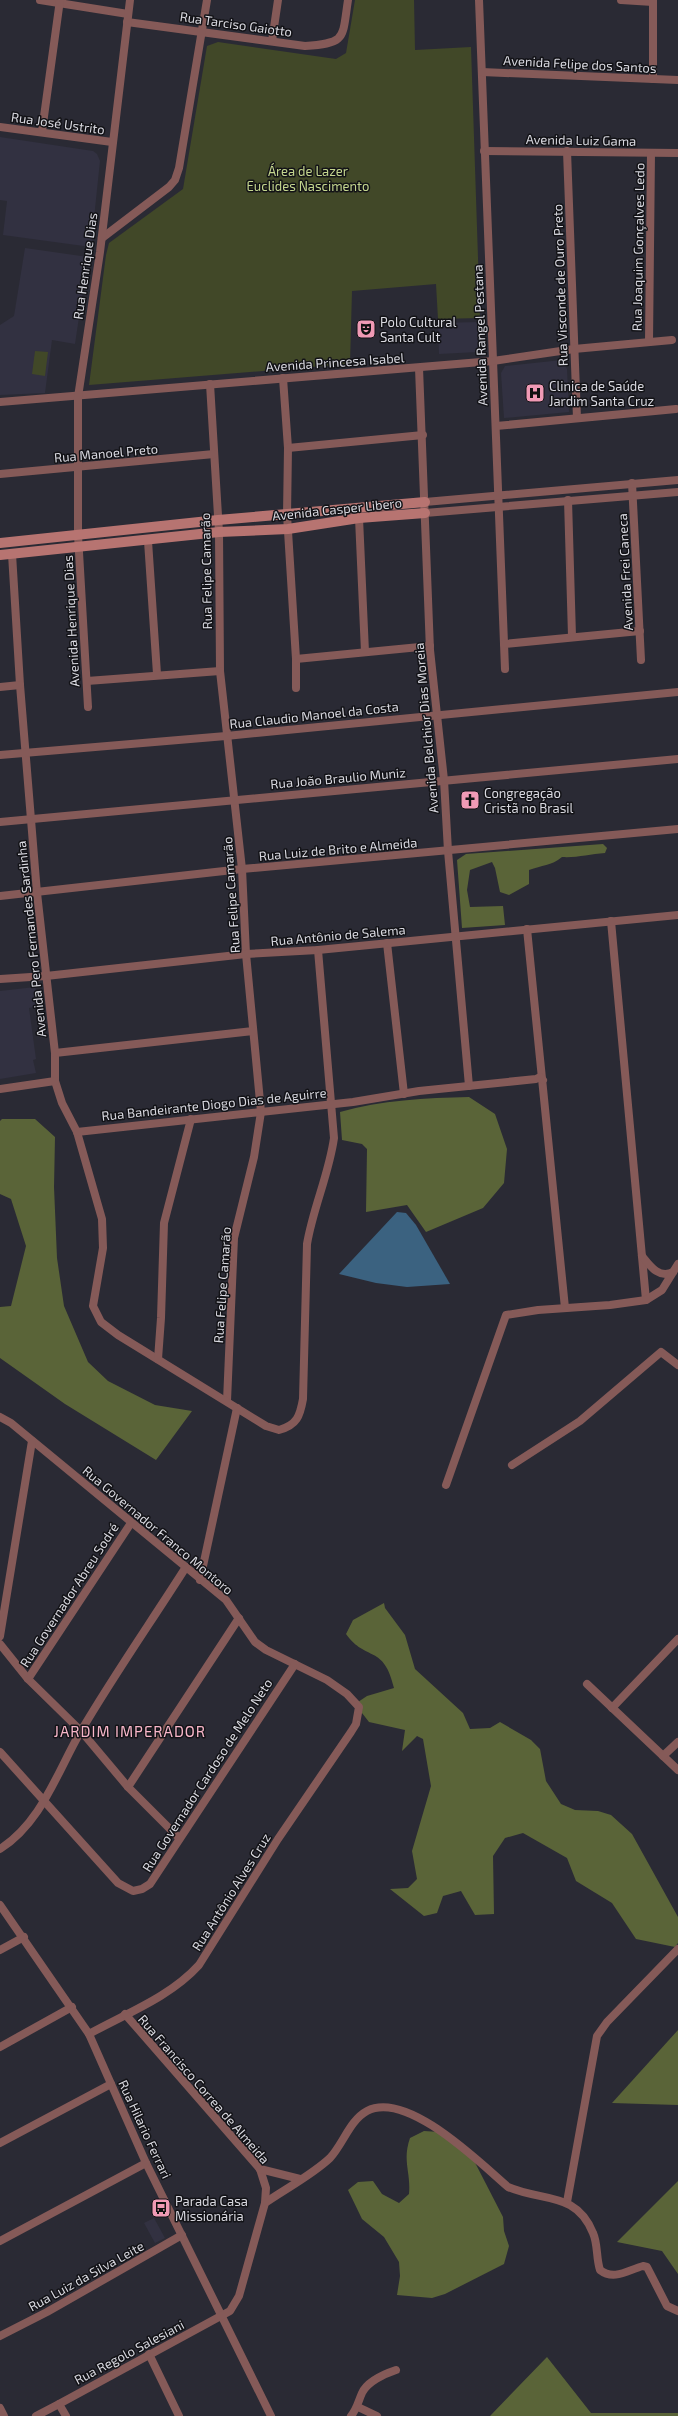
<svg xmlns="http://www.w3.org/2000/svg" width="678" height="2416" font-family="'Exo 2',sans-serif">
  <rect width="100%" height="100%" fill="#2a2a34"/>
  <!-- built -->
  <g fill="#323141">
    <path d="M0 137 93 151 97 154 100 161 91 247 3 235 7 201 0 200Z"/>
    <path d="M25 248 88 257 75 344 52 340 45 393 0 395V325L14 316Z"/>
    <path d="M481 322 482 347 478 352 439 354 438 323Z"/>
    <path d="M562 360 567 369 569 412 504 418 501 373 505 366Z"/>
    <path d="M35 987 41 1006 29 1008 36 1059 33 1060 36 1073 0 1079V991Z"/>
    <path d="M154 2218 165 2238 155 2243 144 2223Z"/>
  </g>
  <!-- green -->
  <g fill="#414828">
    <path d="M355 0H414L415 50 471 47 480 318 438 319 436 284 352 291 350 364 89 385 106 255 109 243 183 189 207 46 218 42 336 59 346 53Z"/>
    <path d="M35 351 48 352 45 376 32 374Z"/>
  </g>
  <!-- forest -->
  <g fill="#5a6438">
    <path d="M603 844 607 848 605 853C590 854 576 858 562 857 551 866 542 865 529 870V884L509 895 500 892 495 868 492 862 470 870 467 890 470 907 503 906 505 925 462 928 457 860 466 854Z"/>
    <path d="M469 1097 495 1114 507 1149 504 1183 483 1208 426 1232 407 1205 366 1212 367 1149 362 1144 342 1140 340 1112C381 1100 426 1098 469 1097Z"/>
    <path d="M2 1119H35L55 1137 54 1187 57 1258 64 1306 88 1362 108 1381 155 1405 192 1411 156 1460 65 1404 0 1358V1307L11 1306 26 1246 11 1199 0 1194V1121Z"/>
    <path d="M384 1603 385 1608 405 1635 415 1669 463 1713 470 1729 490 1728 500 1722 531 1740 540 1749 546 1781 561 1804 575 1810 598 1811 611 1815 632 1834 678 1917V1943L675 1947 636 1939 612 1903 576 1881 567 1858 523 1833 505 1838 493 1856 494 1914 475 1915 461 1891 443 1896 437 1913 424 1916 390 1889 408 1888 417 1879 412 1851 431 1786 423 1739 417 1736 402 1751 405 1730 369 1722 355 1704 367 1696 394 1688C384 1644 366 1662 346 1634L353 1620Z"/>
    <path d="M678 2030V2105L612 2103Z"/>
    <path d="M424 2131 439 2132 467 2147 503 2217 504 2231 509 2246 504 2264 445 2294 432 2298 397 2295 400 2276 399 2262 384 2237 362 2219 348 2190 358 2182 373 2181 382 2194 399 2203 409 2194C411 2172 402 2161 410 2138Z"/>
    <path d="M678 2181V2274L662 2251 617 2242Z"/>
    <path d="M547 2357 591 2413H678V2416H490Z"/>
  </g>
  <!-- water -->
  <path fill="#3b6280" d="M397 1212 406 1213 416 1225 450 1284 407 1287 376 1283 339 1274Z"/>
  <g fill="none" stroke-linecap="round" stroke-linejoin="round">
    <!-- street -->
    <g stroke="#855a58" stroke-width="8">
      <path d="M40 0 128 14"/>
      <path d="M479 0 505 669"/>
      <path d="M621 0 653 2"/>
      <path d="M127 22 305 46C347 43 342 39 348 0"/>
      <path d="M272 41 278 0"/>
      <path d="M482 72 678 80"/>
      <path d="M653 79V0"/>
      <path d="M0 127 112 142"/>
      <path d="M42 131 60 0"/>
      <path d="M484 151 678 153"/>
      <path d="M567 151 577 418"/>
      <path d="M102 238 169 187 175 180 179 168 207 0"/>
      <path d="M649 342 651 153"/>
      <path d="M419 368 430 650 444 780 448 851 469 1086"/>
      <path d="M283 378 288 448 287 515 296 659V688"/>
      <path d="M210 384 219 532 220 671 242 869 246 954 261 1112 254 1157 234 1238 227 1401"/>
      <path d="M0 402 493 361 574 349 672 340"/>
      <path d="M496 426 676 409"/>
      <path d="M288 448 423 435"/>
      <path d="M0 474 214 454"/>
      <path d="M632 483 641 660"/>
      <path d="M568 500 572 636"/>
      <path d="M425 502 678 480"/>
      <path d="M425 513 678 492"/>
      <path d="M359 518 365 652"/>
      <path d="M148 541 157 674"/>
      <path d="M12 554 20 685 37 893 55 1053V1081L62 1103 77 1132 102 1219 103 1248 93 1306 101 1322 118 1335 266 1426 279 1430C297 1425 300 1416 303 1399L307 1244C313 1208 329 1174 334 1138L318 950"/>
      <path d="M504 644 640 631"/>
      <path d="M296 659 430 646"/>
      <path d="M87 681 220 671"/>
      <path d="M0 687 20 685"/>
      <path d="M88 707 78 535V397L100 252 130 0"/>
      <path d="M0 755 226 736 678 692"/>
      <path d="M0 822 678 759"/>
      <path d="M0 896 242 869 678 829"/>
      <path d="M611 921 646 1300"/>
      <path d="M527 929 565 1308"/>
      <path d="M387 943 404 1094"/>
      <path d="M0 979 46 976 246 954 318 950 678 915"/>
      <path d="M55 1053 253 1031"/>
      <path d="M0 1089 55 1081"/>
      <path d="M77 1132 353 1102 419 1091 536 1079 540 1077 543 1080"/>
      <path d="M642 1256C650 1266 659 1279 673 1272"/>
      <path d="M158 1359 161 1318 164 1223 191 1119"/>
      <path d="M0 1417 11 1423 226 1600 255 1642 266 1650 327 1680 347 1694 359 1707 356 1724 351 1732 278 1839 199 1965C170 1997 127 2013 89 2034"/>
      <path d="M512 1465 580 1421 661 1352 678 1365"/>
      <path d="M446 1485 506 1315 538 1310 610 1305 646 1300 662 1290 678 1264"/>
      <path d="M200 1580 237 1408"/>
      <path d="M0 1636 32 1441"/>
      <path d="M0 1644 28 1679 81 1731 128 1787 179 1838"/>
      <path d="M28 1679 131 1523"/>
      <path d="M587 1684 678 1770"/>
      <path d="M612 1708 678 1639"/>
      <path d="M0 1752 118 1883 133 1891 142 1889 150 1884 295 1664"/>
      <path d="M663 1756 678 1742"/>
      <path d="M128 1787 239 1618"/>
      <path d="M0 1849C42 1822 57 1772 81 1731 114 1675 151 1622 186 1567"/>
      <path d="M0 1905 89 2034 146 2163 271 2416"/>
      <path d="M0 1950 24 1937"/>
      <path d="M125 2014 260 2169 266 2188 265 2203"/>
      <path d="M0 2047 72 2007"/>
      <path d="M0 2143 111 2084"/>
      <path d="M260 2169 300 2179"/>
      <path d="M567 2202 597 2036 607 2022 678 1949"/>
      <path d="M0 2241 146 2163"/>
      <path d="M0 2336 47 2312 182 2235"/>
      <path d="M149 2354 179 2416"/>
      <path d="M358 2407 377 2416"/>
      <path d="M0 2408 4 2416"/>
      <path d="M36 2416 59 2404"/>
      <path d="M66 2416 59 2404 230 2311 239 2296 265 2203C285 2189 312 2175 330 2158 343 2144 350 2120 367 2111 407 2090 480 2163 508 2187 542 2202 576 2191 593 2233 598 2244 596 2258 600 2270 614 2281 628 2270 643 2266L647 2267 667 2306 678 2311"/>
      <path d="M351 2416C357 2409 358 2402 362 2393 367 2382 384 2374 396 2370"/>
    </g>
    <!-- secondary -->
    <g stroke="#b77471" stroke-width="10">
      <path d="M0 543 218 520 425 502"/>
      <path d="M0 555 219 532 288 529 359 518 425 513"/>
    </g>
  </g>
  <!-- icons -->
  <defs>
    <g id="theatre-square" transform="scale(1)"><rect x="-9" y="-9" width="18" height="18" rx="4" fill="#f09ab5" stroke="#131317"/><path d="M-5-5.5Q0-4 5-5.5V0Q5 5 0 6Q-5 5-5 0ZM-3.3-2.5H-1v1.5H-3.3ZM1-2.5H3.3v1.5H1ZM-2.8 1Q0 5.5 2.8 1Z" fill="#111"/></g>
    <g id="hospital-square" transform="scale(1)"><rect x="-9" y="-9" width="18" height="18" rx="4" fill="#f09ab5" stroke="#131317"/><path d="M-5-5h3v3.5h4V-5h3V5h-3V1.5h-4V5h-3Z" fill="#111"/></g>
    <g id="church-square" transform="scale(1)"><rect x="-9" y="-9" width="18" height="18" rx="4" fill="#f09ab5" stroke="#131317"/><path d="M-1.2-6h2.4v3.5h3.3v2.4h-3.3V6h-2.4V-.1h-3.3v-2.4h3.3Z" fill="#111"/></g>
    <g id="bus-square" transform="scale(1)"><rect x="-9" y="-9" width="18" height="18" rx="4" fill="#f09ab5" stroke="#131317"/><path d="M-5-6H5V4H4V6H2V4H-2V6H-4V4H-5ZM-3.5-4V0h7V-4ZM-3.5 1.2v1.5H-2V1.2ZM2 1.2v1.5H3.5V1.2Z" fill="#111"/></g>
  </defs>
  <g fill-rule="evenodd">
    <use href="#theatre-square" x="366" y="329"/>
    <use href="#hospital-square" x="535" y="393"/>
    <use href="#church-square" x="470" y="800"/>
    <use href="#bus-square" x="161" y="2208"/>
  </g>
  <g text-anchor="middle" stroke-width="3" stroke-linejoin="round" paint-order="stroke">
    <!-- street labels -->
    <g font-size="13" fill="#d9d9e0" stroke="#131317">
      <text transform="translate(236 24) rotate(8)" y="5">Rua Tarciso Gaiotto</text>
      <text transform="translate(580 64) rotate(3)" y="5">Avenida Felipe dos Santos</text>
      <text transform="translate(58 123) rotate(8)" y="5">Rua José Ustrito</text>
      <text transform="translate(581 140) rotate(1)" y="5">Avenida Luiz Gama</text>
      <text transform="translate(638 247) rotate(-89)" y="5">Rua Joaquim Gonçalves Ledo</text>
      <text transform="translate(85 266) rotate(-82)" y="5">Rua Henrique Dias</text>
      <text transform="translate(560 285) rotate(-92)" y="5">Rua Visconde de Ouro Preto</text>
      <text transform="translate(480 335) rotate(-92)" y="5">Avenida Rangel Pestana</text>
      <text transform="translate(335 362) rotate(-4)" y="5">Avenida Princesa Isabel</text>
      <text transform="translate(106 453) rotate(-5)" y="5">Rua Manoel Preto</text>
      <text transform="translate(337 509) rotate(-6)" y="5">Avenida Casper Libero</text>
      <text transform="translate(206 571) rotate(-91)" y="5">Rua Felipe Camarão</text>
      <text transform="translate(625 572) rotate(-93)" y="5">Avenida Frei Caneca</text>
      <text transform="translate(71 621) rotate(-93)" y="5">Avenida Henrique Dias</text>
      <text transform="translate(314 715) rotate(-6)" y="5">Rua Claudio Manoel da Costa</text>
      <text transform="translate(426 728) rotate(-95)" y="5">Avenida Belchior Dias Moreia</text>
      <text transform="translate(338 778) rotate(-5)" y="5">Rua João Braulio Muniz</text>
      <text transform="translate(338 849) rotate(-5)" y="5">Rua Luiz de Brito e Almeida</text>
      <text transform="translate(231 895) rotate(-94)" y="5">Rua Felipe Camarão</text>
      <text transform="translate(338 935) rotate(-5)" y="5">Rua Antônio de Salema</text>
      <text transform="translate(31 939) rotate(-96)" y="5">Avenida Pero Fernandes Sardinha</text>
      <text transform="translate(214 1104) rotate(-6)" y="5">Rua Bandeirante Diogo Dias de Aguirre</text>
      <text transform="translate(222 1285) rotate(-86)" y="5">Rua Felipe Camarão</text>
      <text transform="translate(158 1530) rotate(40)" y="5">Rua Governador Franco Montoro</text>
      <text transform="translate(69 1595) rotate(-57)" y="5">Rua Governador Abreu Sodré</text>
      <text transform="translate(207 1775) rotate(-57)" y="5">Rua Governador Cardoso de Melo Neto</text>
      <text transform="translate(231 1892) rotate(-58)" y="5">Rua Antônio Alves Cruz</text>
      <text transform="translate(204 2089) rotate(49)" y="5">Rua Francisco Correa de Almeida</text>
      <text transform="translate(145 2129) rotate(65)" y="5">Rua Hilario Ferrari</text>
      <text transform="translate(86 2276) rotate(-29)" y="5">Rua Luiz da Silva Leite</text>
      <text transform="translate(129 2352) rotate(-28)" y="5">Rua Regolo Salesiani</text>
    </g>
    <!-- park labels -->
    <g font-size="13" fill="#c5d78f" stroke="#131317">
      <text x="308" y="176">Área de Lazer<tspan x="308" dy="15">Euclides Nascimento</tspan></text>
    </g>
    <!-- poi labels -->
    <g font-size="13" fill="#d9d9e0" stroke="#131317" text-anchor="start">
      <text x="380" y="327">Polo Cultural<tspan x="380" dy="15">Santa Cult</tspan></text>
      <text x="549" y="391">Clinica de Saúde<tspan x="549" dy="15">Jardim Santa Cruz</tspan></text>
      <text x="484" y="798">Congregação<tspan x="484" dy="15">Cristã no Brasil</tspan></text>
      <text x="175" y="2206">Parada Casa<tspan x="175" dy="15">Missionária</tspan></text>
    </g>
    <!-- quarter labels -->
    <g font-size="15" letter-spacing="1" fill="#f8b6c9" stroke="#131317">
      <text x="130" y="1737">JARDIM IMPERADOR</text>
    </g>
  </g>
</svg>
